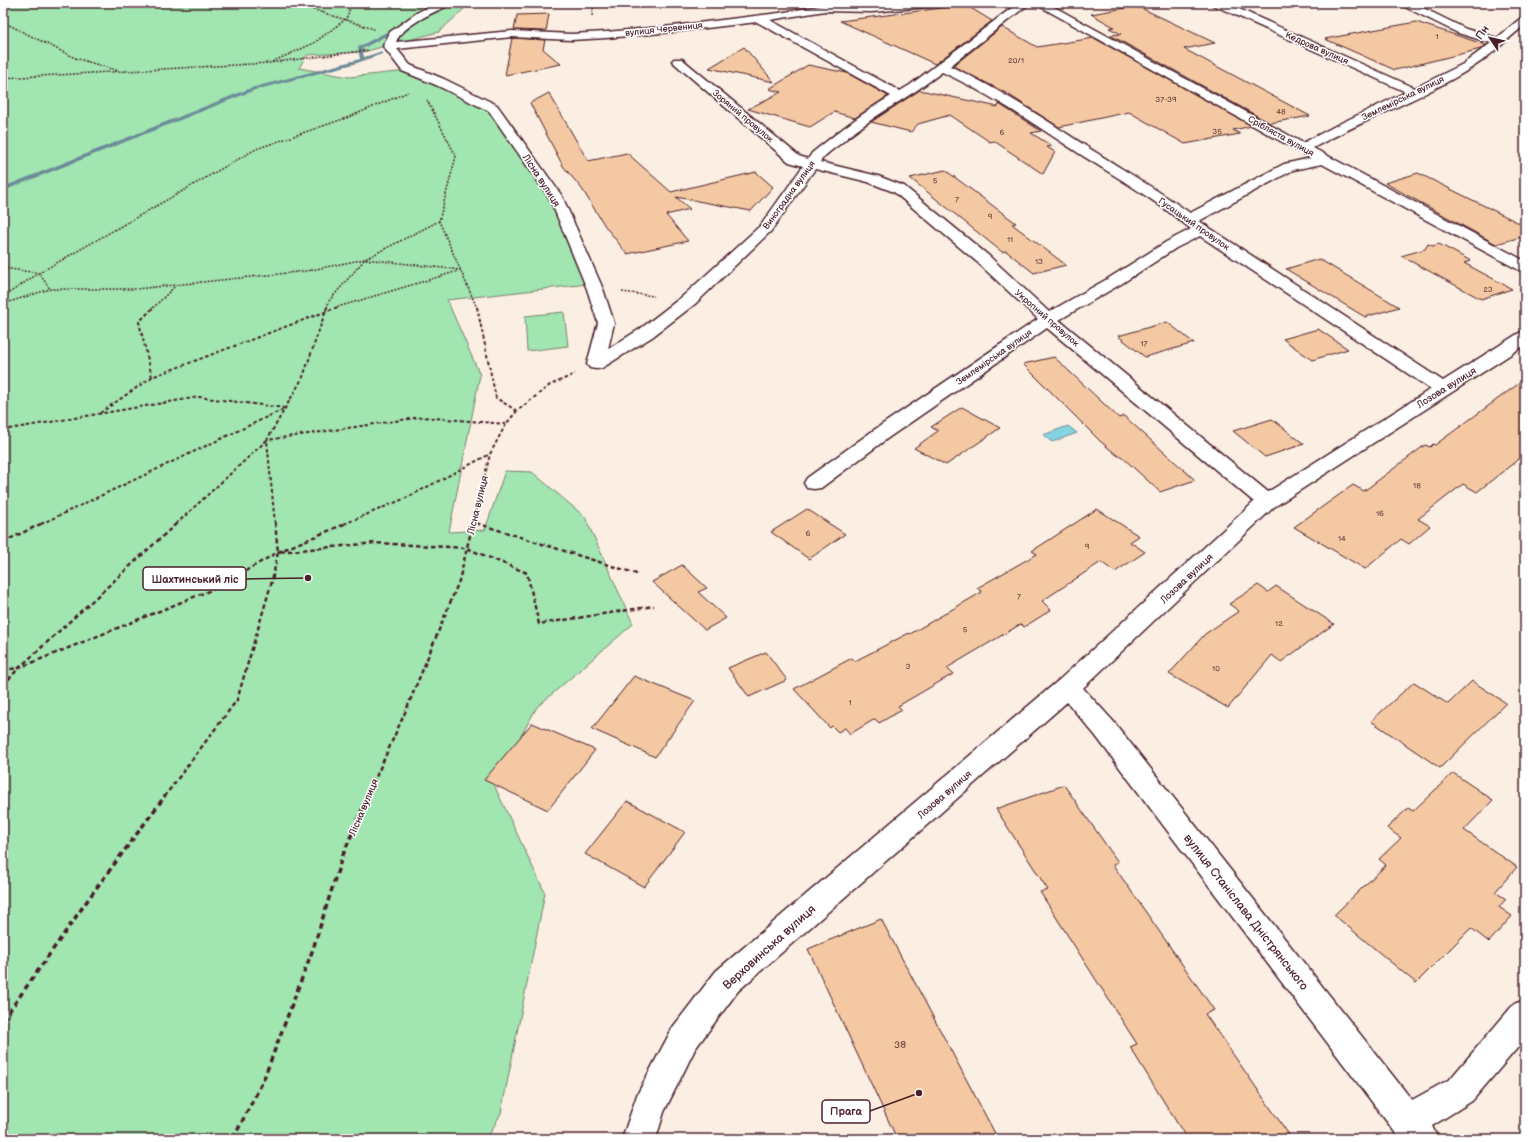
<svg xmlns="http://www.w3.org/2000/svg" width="1528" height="1142" font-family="'Balsamiq Sans',sans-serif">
  <rect width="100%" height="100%" fill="#fbeee3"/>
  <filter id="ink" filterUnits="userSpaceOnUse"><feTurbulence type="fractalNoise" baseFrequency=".025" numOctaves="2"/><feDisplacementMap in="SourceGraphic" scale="8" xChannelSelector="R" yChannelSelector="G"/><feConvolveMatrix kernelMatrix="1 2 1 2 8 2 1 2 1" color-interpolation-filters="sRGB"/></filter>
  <g filter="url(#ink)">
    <!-- green -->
    <g fill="#a1e5b0" stroke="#76826e">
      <path d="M3 3H520V5L466 7 439 32 363 52 307 55 299 68 349 77 407 71 473 97 512 130 563 210 588 284 447 300 480 375 449 532 485 530 505 471 532 472 585 517 633 624 537 707 494 785 545 893 501 1113 487 1139H3Z"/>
      <path d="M564 312 568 346 527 351 525 316Z"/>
    </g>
    <!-- water -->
    <path fill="#85d4e2" stroke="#6d8c99" d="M1068 426 1077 433 1052 442 1043 435Z"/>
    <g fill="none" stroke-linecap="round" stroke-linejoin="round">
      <!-- stream -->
      <path fill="#6d8c99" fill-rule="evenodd" d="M400 25 404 26 362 49 364 57 380 52 382 53V54L354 64 255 90 3 191V187L251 88 360 59 358 47Z"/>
    </g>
    <!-- building -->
    <g fill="#f3c8a2" stroke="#4a1f2b">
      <path d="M966 5 992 21 935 64 840 21Z"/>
      <path d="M1137 6 1215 43 1184 49 1310 116 1270 123 1110 35 1121 34 1109 28 1114 27 1091 14Z"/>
      <path d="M549 14 546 31 514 30 517 15Z"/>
      <path d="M1416 22 1486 45 1481 49 1395 70 1325 39Z"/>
      <path d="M1002 27 1037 47 1094 38 1252 126 1233 130 1240 134 1185 144 1129 112 1059 127 1006 93 953 66Z"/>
      <path d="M512 38 545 40 543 49 561 64 505 75Z"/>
      <path d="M744 47 774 82 709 68Z"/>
      <path d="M808 65 847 73 888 96 855 118 834 112 810 127 748 109 781 92 769 89Z"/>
      <path d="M920 90 998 107 999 104 1041 131 1031 133 1052 146 1047 147 1055 152 1043 174 994 141 990 142 950 115 918 124 911 132 871 122Z"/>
      <path d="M549 93 588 161 627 153 671 192 756 172 773 187 751 211 676 197 690 209 666 215 688 241 627 254 605 226 582 189 563 166 530 103Z"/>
      <path d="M945 170 1016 223 1012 224 1066 265 1034 273 1006 251 1002 252 910 178Z"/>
      <path d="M1418 173 1525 226V236L1496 244 1385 183Z"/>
      <path d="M1428 244 1433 246 1439 244 1471 261 1464 263 1512 289 1481 299 1401 256 1425 249Z"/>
      <path d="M1319 259 1399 307 1365 317 1286 269Z"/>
      <path d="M1167 322 1194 343 1145 357 1118 336Z"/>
      <path d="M1318 329 1348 349 1312 360 1283 339Z"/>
      <path d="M1054 357 1119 418 1124 416 1195 480 1160 492 1121 456H1118L1100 441 1023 364Z"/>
      <path d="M1525 379V454L1477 492 1463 484 1418 519 1430 526 1409 544 1401 539 1365 569 1294 527 1353 485 1364 491 1425 445 1430 447 1433 444 1435 445Z"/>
      <path d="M962 407 1000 428 946 465 914 448 938 431 931 427Z"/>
      <path d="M1272 419 1304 444 1265 457 1233 431Z"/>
      <path d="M807 509 845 534 809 559 771 532Z"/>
      <path d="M1097 509 1139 536 1130 542 1145 552 1115 572 1101 562 1042 601 1051 610 1024 627 1021 624 947 668 953 674 898 706 902 710 879 723 875 719 850 734 845 728 838 732 832 726 830 728 794 689 852 658 855 661 909 633 910 634 982 592 977 588 1037 554 1032 551Z"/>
      <path d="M682 565 707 588 698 592 726 618 705 630 652 582Z"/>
      <path d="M1258 585 1268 592 1276 586 1334 624 1281 662 1272 655 1228 708 1169 674 1205 634 1239 611 1229 604Z"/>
      <path d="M766 652 787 680 749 697 728 668Z"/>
      <path d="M634 676 695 701 655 757 592 729Z"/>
      <path d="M1472 681 1506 703 1440 768 1371 721 1414 682 1448 704Z"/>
      <path d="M532 723 595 750 548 810 484 780Z"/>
      <path d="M1453 773 1493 800 1464 830 1517 867 1495 892 1506 899 1499 907 1512 916 1489 942 1471 928 1416 983 1334 915 1386 865 1379 859 1401 838 1387 828 1408 808 1413 811Z"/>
      <path d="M1064 785 1118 862 1113 865 1214 1010 1205 1014 1292 1139H1187L1130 1047 1137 1044 1040 892 1048 890 996 809Z"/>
      <path d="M627 801 685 832 644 887 585 854Z"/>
      <path d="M881 919 998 1139H897L808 949Z"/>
    </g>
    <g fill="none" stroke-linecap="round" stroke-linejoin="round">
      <!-- minor casing -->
      <g stroke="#4a1f2b" stroke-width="3">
        <path id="minor" d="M437 3H451L450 5C434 12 403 25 396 42L512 31 571 34 606 32 673 26 779 13 825 5 872 6 904 3H944L939 6 872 12 825 11 770 20 900 91 910 85 1018 3H1030L950 66C1000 89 1046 120 1092 150 1125 171 1158 190 1190 213L1284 164 1311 158 1034 3H1047L1303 143 1339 124 1406 92 1213 5 1212 3H1226L1415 88 1463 64 1491 43 1458 33 1401 5 1400 3H1413L1466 29 1497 38 1521 18 1525 17V25C1507 39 1492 55 1473 67 1422 99 1365 119 1313 148L1525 261V272L1519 270 1322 164 1293 170 1199 221 1443 381 1519 333 1525 332V345L1274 507 1083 688 1113 721 1412 1100 1450 1079 1514 1004 1525 1000V1039L1472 1101 1432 1126 1438 1139H1400L1095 735 1067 702 738 991 695 1049 664 1112 656 1139H622L637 1095 673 1027 716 971 1059 680 1254 502 1047 328 888 438 821 488 814 489 807 488 804 483 807 478 874 430 1038 319 977 262 894 192 868 182 815 169 771 231 695 304 652 337 602 368 596 369 590 368 587 364 598 323 587 289 550 199 489 111 436 85 402 71 383 46 390 32 418 12ZM757 22 891 96C862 113 838 132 812 153L808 159 799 156 682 59H674L672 61 674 63 789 162 803 166 761 225 683 296 640 329 608 349 614 323 603 289 562 196 497 105 444 79 410 65 397 49 512 37 571 40 606 38 673 32ZM942 72C992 95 1037 126 1083 156 1120 179 1157 201 1191 229L1166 242 1109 278 1049 312 989 256 904 186 878 176 820 162C825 154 834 149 841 143 873 115 909 98 942 72ZM1200 236 1431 389 1268 492 1059 320 1121 284 1176 248Z"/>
      </g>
      <!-- path-far3 -->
      <g stroke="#4a1f2b" stroke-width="1.5" stroke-dasharray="2 1.5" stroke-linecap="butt">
        <path d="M293 3 374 29"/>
        <path d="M592 16 594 3"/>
        <path d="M3 22 75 58 119 71"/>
        <path d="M272 62 314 43 346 19 352 3"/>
        <path d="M3 78 269 63 369 50"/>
        <path d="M427 100 456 156 439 221 477 308"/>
        <path d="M3 268 39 273 50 289"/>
        <path d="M622 292 654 296"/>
        <path d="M3 297 39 273 256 149 349 117 408 92"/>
        <path d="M3 304 50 289H136L307 271 365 259 439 221"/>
        <path d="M153 308 175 286"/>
        <path d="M327 308 329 301 365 259 461 270"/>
        <path d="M334 308 458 271"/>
      </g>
      <!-- path-far2 -->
      <g stroke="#4a1f2b" stroke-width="2" stroke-dasharray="3.5 2.5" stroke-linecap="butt">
        <path d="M327 307 303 377 267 440 422 417 506 424"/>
        <path d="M477 307 496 398 517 411"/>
        <path d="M152 377 139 322 154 307"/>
        <path d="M100 413 152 377 338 307"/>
        <path d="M3 430 199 397 284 408"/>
        <path d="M473 522 479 524"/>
        <path d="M41 524 284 409"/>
        <path d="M176 524 267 440 275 524"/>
        <path d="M344 524 406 498 490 454"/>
        <path d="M473 524 490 454 506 424 517 411 550 385 575 374"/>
      </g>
      <!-- path-far1 -->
      <g stroke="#4a1f2b" stroke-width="2.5" stroke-dasharray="4.5 3" stroke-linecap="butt">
        <path d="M275 523 278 552"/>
        <path d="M476 523 637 574"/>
        <path d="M3 542 43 523"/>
        <path d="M3 670 19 668 216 588 278 552 347 523"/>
        <path d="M3 685 19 668 177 523"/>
        <path d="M164 797 237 700 272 581 278 552 375 543 466 548 527 573 539 624 654 606"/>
        <path d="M367 797 407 708 459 581 473 523"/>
      </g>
      <!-- path -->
      <g stroke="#4a1f2b" stroke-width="3.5" stroke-dasharray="5.5 4" stroke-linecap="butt">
        <path d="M3 1020 92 894 165 796"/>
        <path d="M233 1139 263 1081 313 949 342 857 368 796"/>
      </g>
      <!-- minor -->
      <use href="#minor" fill="#fff" fill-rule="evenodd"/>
    </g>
  </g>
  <g text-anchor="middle" stroke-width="3" stroke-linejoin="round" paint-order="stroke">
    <!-- number labels -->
    <g font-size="8" fill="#744949">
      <text x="1437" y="39">1</text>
      <text x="1016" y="63">20/1</text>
      <text x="1166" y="102">37-39</text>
      <text x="1281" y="114">48</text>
      <text x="1217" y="134">35</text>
      <text x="1002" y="135">6</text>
      <text x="935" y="183">5</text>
      <text x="957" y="202">7</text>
      <text x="990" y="219">9</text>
      <text x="1010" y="242">11</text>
      <text x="1039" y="264">13</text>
      <text x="1488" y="292">23</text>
      <text x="1144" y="346">17</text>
      <text x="1417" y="488">18</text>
      <text x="1380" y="516">16</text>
      <text x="808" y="536">6</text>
      <text x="1342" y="541">14</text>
      <text x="1087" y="549">9</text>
      <text x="1019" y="599">7</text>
      <text x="1279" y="626">12</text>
      <text x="965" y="632">5</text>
      <text x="908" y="669">3</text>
      <text x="1216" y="671">10</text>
      <text x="850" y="705">1</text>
    </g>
    <!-- far-street labels -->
    <g font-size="9" fill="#4a1f2b" stroke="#fff">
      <text transform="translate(664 29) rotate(-6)" y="3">вулиця Червениця</text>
      <text transform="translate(1317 48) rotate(24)" y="3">Кедрова вулиця</text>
      <text transform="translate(1403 98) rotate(-26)" y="3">Землемірська вулиця</text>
      <text transform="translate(743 116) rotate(40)" y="3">Зоряний провулок</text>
      <text transform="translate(1281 136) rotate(29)" y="3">Срібляста вулиця</text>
      <text transform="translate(789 195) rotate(-54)" y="3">Виноградна вулиця</text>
      <text transform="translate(1194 224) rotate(35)" y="3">Гусацький провулок</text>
      <text transform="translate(1047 318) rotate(41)" y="3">Укропний провулок</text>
      <text transform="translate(994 357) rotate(-35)" y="3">Землемірська вулиця</text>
    </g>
    <!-- street labels -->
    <g font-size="10" fill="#4a1f2b" stroke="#fff">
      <text transform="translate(542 180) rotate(57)" y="4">Лісна вулиця</text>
      <text transform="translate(1446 387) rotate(-32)" y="4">Лозова вулиця</text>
      <text transform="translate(477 505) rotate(-76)" y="4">Лісна вулиця</text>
      <text transform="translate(1186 578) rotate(-43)" y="4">Лозова вулиця</text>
      <text transform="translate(944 794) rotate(-41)" y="4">Лозова вулиця</text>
      <text transform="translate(363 807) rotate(-67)" y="4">Лісна вулиця</text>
    </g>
    <!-- near-number labels -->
    <g font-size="10" fill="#744949">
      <text x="900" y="1048">38</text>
    </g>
    <!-- near-street labels -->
    <g font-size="12" fill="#4a1f2b" stroke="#fff">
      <text transform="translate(1246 912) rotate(52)" y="4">вулиця Станіслава Дністрянського</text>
      <text transform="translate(769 947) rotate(-42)" y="4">Верховинська вулиця</text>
    </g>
  </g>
  <!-- callouts -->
  <path fill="none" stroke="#4a1f2b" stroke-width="1.5" d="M308 578L246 579M919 1093L870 1111"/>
  <g fill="#4a1f2b" stroke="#fff" stroke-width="1.5">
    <circle cx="308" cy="578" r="4"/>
    <circle cx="919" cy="1093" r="4"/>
  </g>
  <g fill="#fff" stroke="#4a1f2b" stroke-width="1.5">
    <rect x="143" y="567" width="103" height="23" rx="4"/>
    <rect x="822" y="1100" width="48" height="23" rx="4"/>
  </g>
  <g font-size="11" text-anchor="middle" font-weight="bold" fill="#4a1f2b">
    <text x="195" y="583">Шахтинський ліс</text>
    <text x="846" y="1115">Прага</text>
  </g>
  <!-- margin -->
  <rect width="1528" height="1142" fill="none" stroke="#fff" stroke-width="16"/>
  <rect x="8" y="8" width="1512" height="1126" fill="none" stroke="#4a1f2b" stroke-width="1.5" filter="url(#ink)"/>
  <!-- north arrow -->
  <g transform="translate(1490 38) rotate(305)" stroke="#ffffff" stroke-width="3" paint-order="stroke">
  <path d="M0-3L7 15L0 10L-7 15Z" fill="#4a1f2b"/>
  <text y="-6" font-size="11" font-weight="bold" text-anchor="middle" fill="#4a1f2b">Пн</text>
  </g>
</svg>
